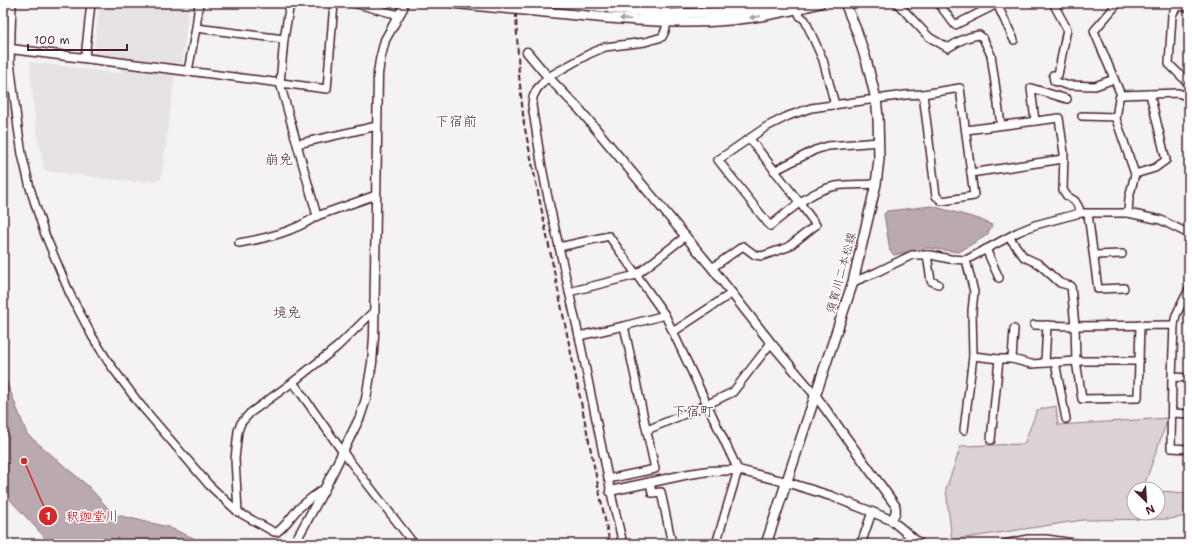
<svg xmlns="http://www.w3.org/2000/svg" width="1192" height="547" font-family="'Shantell Sans','Klee One',sans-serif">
  <rect width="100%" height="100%" fill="#f4f2f2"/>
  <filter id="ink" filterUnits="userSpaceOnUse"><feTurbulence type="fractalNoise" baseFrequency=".025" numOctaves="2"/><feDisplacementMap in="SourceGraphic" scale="8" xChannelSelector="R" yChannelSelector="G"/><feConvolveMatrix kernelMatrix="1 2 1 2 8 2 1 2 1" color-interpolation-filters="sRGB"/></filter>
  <g filter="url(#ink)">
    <!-- built -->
    <g fill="#e7e2e3">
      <path d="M100 3H189L182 63 93 56Z"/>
      <path d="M31 62 112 73H121L122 68 175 75 161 180 135 182 45 171 37 134 30 73Z"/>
    </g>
    <!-- green -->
    <path fill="#dbd2d5" stroke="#927880" d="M1056 406 1058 425 1168 418 1143 489H1134V513H1158V491L1189 493V516L1169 519 1083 520 952 540 946 489 961 446 1024 444 1037 410Z"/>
    <!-- water -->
    <g fill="#baa9ae" stroke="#8d727a">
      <path d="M932 206 979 219 992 225 987 235 959 252 928 248 894 255 890 251 884 214 887 211Z"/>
      <path d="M3 373 27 434 89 487 113 514 168 527 198 540 202 544H51L3 492Z"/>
    </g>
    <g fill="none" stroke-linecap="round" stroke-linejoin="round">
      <!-- minor casing -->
      <g stroke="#4a1f2b" stroke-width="10">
        <g id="minor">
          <path d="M12 3 10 62 18 128 22 154 30 188 44 232 70 294 92 336 109 363 138 402 209 485 238 512 274 532H277C286 526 291 516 299 508 307 501 316 494 325 488"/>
          <path d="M199 3 196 28 188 71 327 89 334 3"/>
          <path d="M290 3 284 39 280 83 317 216"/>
          <path d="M353 3 399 15"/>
          <path d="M897 3 929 37 948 48C958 42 967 36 979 35L983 38 991 55 1001 125"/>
          <path d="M938 3 955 25 997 4 1014 40"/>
          <path d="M1053 3 1067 29 1058 75H1053L1054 81 1066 85 1095 86 1114 79"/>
          <path d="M1118 3 1094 31 1121 95 1119 98 1116 119 1135 174 1129 198 1128 213"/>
          <path d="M1176 3 1177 6 1172 15 1169 64 1189 84"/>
          <path d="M1177 6 1189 7"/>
          <path d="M797 9 800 16 805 20 823 60 835 105"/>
          <path d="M196 28 284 39"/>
          <path d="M85 58 91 3"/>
          <path d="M1150 94 1178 93 1189 97"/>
          <path d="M1121 95 1150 94 1166 160 1155 168 1135 174"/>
          <path d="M1082 116 1116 117"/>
          <path d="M1035 121 1031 88 1067 99"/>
          <path d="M966 130 1059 118 1064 153 1063 190 1067 196 1075 201 1079 208 1080 213"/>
          <path d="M297 144 377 126"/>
          <path d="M774 171 815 150 828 146 879 142"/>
          <path d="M971 173 1063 159"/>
          <path d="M876 184C863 185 848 184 836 186 811 190 789 211 770 226L718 160 766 127 788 116 811 108 905 95 923 94 936 196 942 201 974 196 960 88 923 94"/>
          <path d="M1088 214 1098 289 1124 288"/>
          <path d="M1009 237 1024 257 1039 264 1060 283 1071 286 1075 326 1076 361 1082 399 1138 398 1140 325"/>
          <path d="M239 243C267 238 293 232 317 216L376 195"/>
          <path d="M559 247 609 236 665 315 738 470 716 544"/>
          <path d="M986 249 999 278"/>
          <path d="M927 255 931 281 938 284"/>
          <path d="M1094 255 1122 254"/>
          <path d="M966 260 974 292 972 311 973 356 999 359 991 440"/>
          <path d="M712 268 743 246 755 255 762 256 788 247 816 225 800 203 750 139"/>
          <path d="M853 282 875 273 912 255H931L950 259 966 260 1018 232 1035 225 1080 213H1128L1161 220 1189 234"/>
          <path d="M569 292 636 275 686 236"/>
          <path d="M1034 325 1075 326 1174 325 1172 377 1171 448 1189 449"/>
          <path d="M1174 325 1176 315 1189 289"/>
          <path d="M673 332 732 293"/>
          <path d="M579 336 624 326 665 315"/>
          <path d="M999 359H1012L1031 364 1076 361H1139"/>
          <path d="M1012 359 1014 329"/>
          <path d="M1055 362 1066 419"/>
          <path d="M1045 363 1047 325"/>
          <path d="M1172 377 1189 378"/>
          <path d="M293 382 342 451 414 544"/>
          <path d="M1172 413 1189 414"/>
          <path d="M647 430 706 405 733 392 771 343"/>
          <path d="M964 430 973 356"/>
          <path d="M608 479 655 469 624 326"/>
          <path d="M650 482 652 493 661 492 672 544"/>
          <path d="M238 512 235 459 238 431 241 423 250 413 293 382 337 347 374 311"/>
          <path d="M623 544 613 502 579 336 547 193 541 162 532 105 533 97 537 89 548 77 589 54 605 47 645 42 662 37C669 26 667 16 665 3"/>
          <path d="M814 544V543L817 544"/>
          <path d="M861 544 872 512"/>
          <path d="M1005 544 1028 539H1046L1081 544"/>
        </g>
      </g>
      <!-- tertiary casing -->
      <g stroke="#4a1f2b" stroke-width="11">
        <g id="tertiary">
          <path d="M11 49 188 71"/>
          <path d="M527 52 548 77 580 110 712 268 771 343 816 396 895 505C897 512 895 514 891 520"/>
          <path d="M610 491 689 474 709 471 738 470 786 482 831 496 872 512 891 520 920 544"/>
          <path d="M294 544 325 488 360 417 366 399 372 363 374 337 378 74 380 60 385 40 403 8"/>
        </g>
      </g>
      <!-- secondary casing -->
      <g stroke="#4a1f2b" stroke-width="12">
        <g id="secondary">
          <path d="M554 3 667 14 730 12 789 3"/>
          <path d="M608 18C649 21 689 24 730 20 761 17 791 11 820 3"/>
          <path d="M766 544 853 282 876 184 879 159 878 117 876 99 867 63 857 32 845 3"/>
        </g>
      </g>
      <!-- minor -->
      <use href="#minor" stroke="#fff" stroke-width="7"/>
      <!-- tertiary -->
      <use href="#tertiary" stroke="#fff" stroke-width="8"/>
      <!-- secondary -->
      <use href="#secondary" stroke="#fff" stroke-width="9"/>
      <!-- rail -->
      <path stroke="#4a1f2b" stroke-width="2" stroke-dasharray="6 3" stroke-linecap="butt" d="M518 3 516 16 519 75 524 124 610 544"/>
      <!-- secondary-bridge casing -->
      <g stroke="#4a1f2b" stroke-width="12" stroke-linecap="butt">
        <path id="secondary-bridge" d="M451 3 608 18"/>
      </g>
      <!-- secondary-bridge -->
      <use href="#secondary-bridge" stroke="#fff" stroke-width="9"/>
    </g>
    <!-- one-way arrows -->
    <defs><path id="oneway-solid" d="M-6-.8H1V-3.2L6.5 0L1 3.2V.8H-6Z"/></defs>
    <g fill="#ae9aa0">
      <use href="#oneway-solid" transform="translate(755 17) rotate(172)"/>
      <use href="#oneway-solid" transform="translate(625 19) rotate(-176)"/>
    </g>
  </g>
  <g text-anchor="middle" stroke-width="3" stroke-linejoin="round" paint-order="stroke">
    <!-- street labels -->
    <g font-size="12" fill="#4a1f2b" stroke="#fff">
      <text transform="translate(841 273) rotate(-75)" y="4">須賀川二本松線</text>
    </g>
    <!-- quarter labels -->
    <g font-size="14" fill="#4a1f2b" stroke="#fff">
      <text x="456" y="126">下宿前</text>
      <text x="279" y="164">崩免</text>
      <text x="287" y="317">境免</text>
      <text x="693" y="416">下宿町</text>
    </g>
  </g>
  <!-- callouts -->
  <path fill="none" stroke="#d62828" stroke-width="1.5" d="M24 461L48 516"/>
  <g fill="#d62828" stroke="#fff" stroke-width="1.5">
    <circle cx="24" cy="461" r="4"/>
    <circle cx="48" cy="516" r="10"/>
  </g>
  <g font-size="12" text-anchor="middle" font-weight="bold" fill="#fff">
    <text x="48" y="520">1</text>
  </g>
  <g font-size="13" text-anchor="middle" font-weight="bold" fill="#d62828" stroke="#fff" stroke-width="3" stroke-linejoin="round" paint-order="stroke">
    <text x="92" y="521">釈迦堂川</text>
  </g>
  <!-- margin -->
  <rect width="1192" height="547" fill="none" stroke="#fff" stroke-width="16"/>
  <rect x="8" y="8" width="1176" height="531" fill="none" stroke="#4a1f2b" stroke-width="1.5" filter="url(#ink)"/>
  <!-- north arrow -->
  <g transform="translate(1146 501) rotate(155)"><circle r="19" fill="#ffffff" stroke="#b7a5aa"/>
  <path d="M0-3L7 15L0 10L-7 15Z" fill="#4a1f2b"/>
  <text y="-6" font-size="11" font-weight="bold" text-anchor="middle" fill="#4a1f2b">N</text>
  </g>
  <!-- scale -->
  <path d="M28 44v6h99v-6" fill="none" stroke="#4a1f2b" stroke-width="2"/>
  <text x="34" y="44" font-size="12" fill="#4a1f2b" stroke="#ffffff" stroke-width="3" paint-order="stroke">100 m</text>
</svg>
